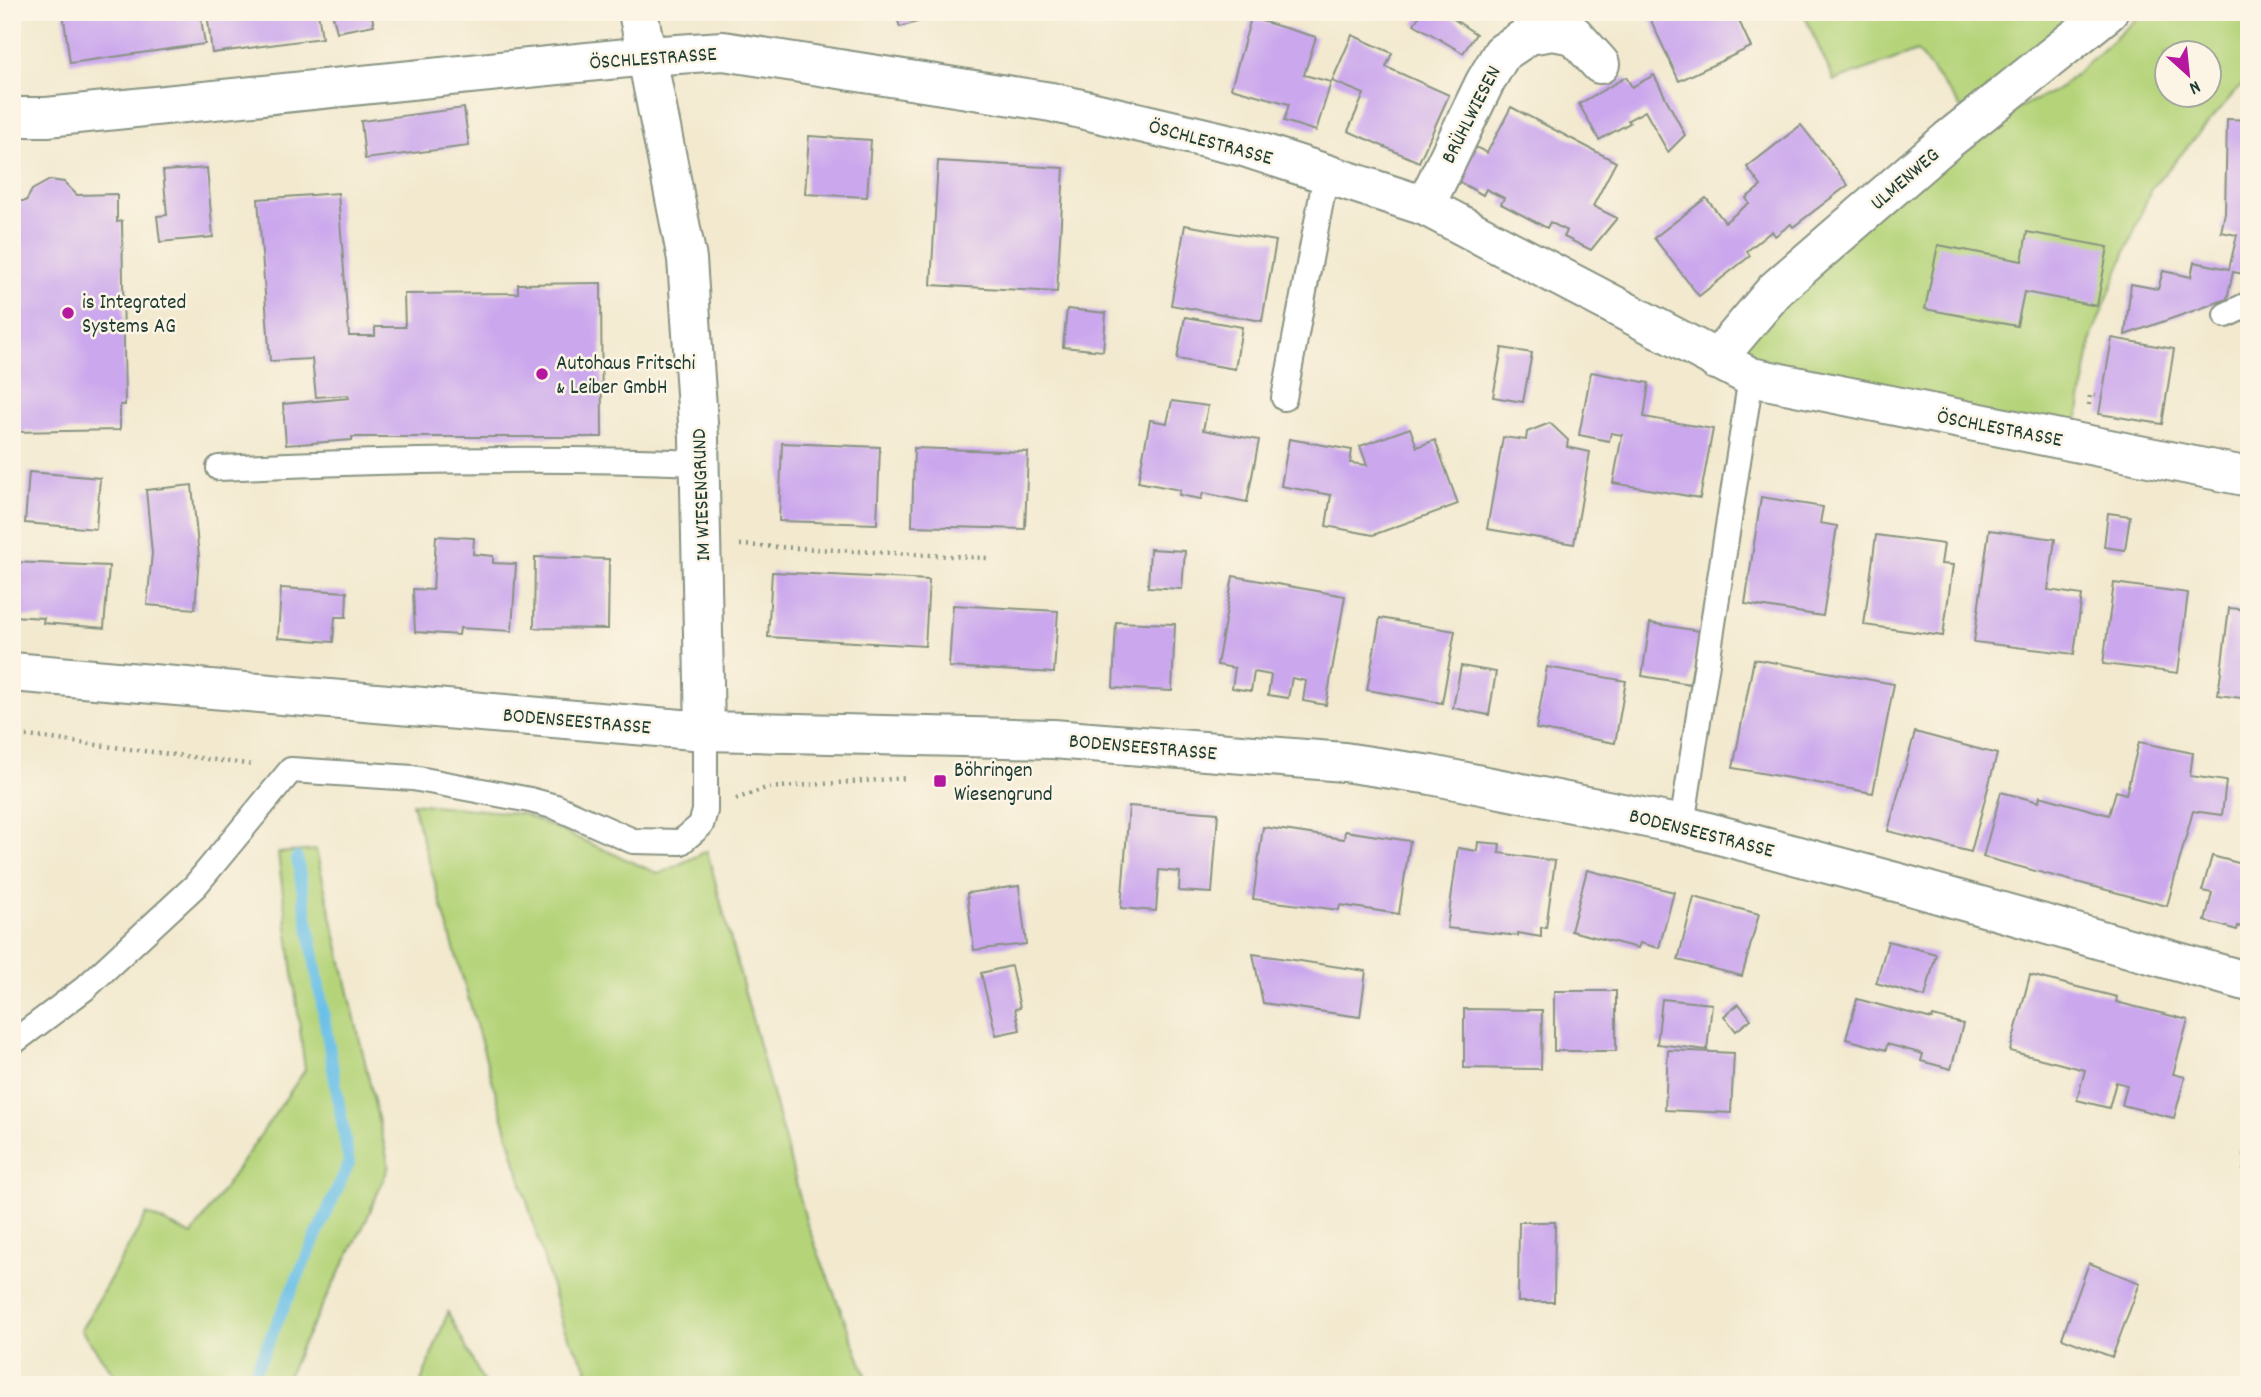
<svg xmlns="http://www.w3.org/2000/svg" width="2261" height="1397" font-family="Dekko,sans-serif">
  <rect width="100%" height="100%" fill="#fcf5e5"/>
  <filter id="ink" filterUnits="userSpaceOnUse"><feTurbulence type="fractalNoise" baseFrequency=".0143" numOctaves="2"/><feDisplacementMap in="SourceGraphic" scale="14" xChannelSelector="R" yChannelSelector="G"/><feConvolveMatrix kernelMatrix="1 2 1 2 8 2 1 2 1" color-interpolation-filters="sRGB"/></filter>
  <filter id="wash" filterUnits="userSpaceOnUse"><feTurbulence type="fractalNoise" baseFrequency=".00686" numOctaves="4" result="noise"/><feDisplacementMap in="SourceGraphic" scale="28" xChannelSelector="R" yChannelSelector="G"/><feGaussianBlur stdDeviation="1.57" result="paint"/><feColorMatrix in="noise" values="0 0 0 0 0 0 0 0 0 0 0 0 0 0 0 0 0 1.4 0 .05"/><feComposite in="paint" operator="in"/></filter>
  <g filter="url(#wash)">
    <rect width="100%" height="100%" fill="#f2e9cf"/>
    <!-- green -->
    <g fill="#b5d47a" stroke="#6a8857" stroke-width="2" fill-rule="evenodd">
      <path d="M1803 12H2083L1962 109 1917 51 1834 81Z"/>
      <path d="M2144 12H2249V76L2151 189 2092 336 2074 442 1716 360 1948 140 2059 89ZM2166 52H2208V94H2166Z"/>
      <path d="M412 803 523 814 659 874 707 851 807 1224 870 1385H597L564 1329Z"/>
      <path d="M316 850 389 1166 366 1221 299 1351 284 1385H122L81 1330 147 1214 192 1235 305 1070 278 853Z"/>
      <path d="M448 1312 485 1385H420Z"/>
    </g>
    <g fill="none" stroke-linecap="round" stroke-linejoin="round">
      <!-- stream -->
      <path stroke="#6bc0e7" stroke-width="12" d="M249 1385 349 1163 297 858"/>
    </g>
    <g id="blocks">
      <!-- building -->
      <g fill="#cba7ed">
        <path d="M12 12H17L16 73H12Z"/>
        <path d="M63 12H200L205 44 70 63Z"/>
        <path d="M207 12H318L322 38 212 53Z"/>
        <path d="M332 12H371L374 25 337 32Z"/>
        <path d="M895 12H947V13L900 27Z"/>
        <path d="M1422 12H1449L1446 14 1476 34 1463 53 1414 24Z"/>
        <path d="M1647 12H1735L1751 47 1679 81Z"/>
        <path d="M1251 18 1316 37 1304 75 1331 82 1316 131 1284 121 1289 104 1231 88Z"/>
        <path d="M1352 35 1392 53 1386 67 1449 95 1419 162 1348 131 1364 94 1332 81Z"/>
        <path d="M1654 75 1685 135 1668 152 1645 111 1628 120 1630 123 1599 140 1579 104 1626 77 1632 87Z"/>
        <path d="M1511 107 1616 162 1593 206 1617 218 1591 250 1564 237 1567 231 1550 222 1547 228 1501 204 1504 198 1486 189 1483 195 1454 179 1472 145 1487 153Z"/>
        <path d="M464 108 469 146 365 159 361 121Z"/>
        <path d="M2227 119 2249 120V275L2233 272 2227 299 2125 335 2131 284 2158 289 2163 271 2191 277 2194 262 2229 269 2237 235 2221 232 2225 213Z"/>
        <path d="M1801 125 1848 185 1793 227 1791 224 1775 236 1772 231 1747 251 1750 256 1699 296 1654 238 1706 198 1725 222 1749 203 1746 198 1761 186 1747 167Z"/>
        <path d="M809 136 871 140 867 197 805 194Z"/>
        <path d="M938 161 1064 168 1057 292 931 285Z"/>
        <path d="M207 168 213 237 160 242 157 216 167 215 163 171Z"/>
        <path d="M50 180 64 182 77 195 117 194V222L122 221 125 405H120V430L12 432V201H26L32 190Z"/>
        <path d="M338 193 349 336H375V327H405L404 294 518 293V284L601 283 602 437H352V440L286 445 283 404 349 398 348 395 316 397 312 359 270 361 258 199Z"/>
        <path d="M1185 225 1276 241 1262 321 1171 305Z"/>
        <path d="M2027 232 2108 247 2097 306 2024 292 2017 326 1925 309 1938 245 2022 261Z"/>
        <path d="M1067 309 1106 313 1103 351 1063 347Z"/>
        <path d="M1185 317 1242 327 1235 369 1177 359Z"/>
        <path d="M2112 338 2174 349 2162 424 2099 414Z"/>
        <path d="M1502 348 1532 353 1523 402 1493 397Z"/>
        <path d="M1591 372 1649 383 1644 417 1713 429 1700 498 1613 483 1622 435 1611 433 1609 441 1579 435Z"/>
        <path d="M1172 401 1208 406 1203 430 1259 440 1247 502 1203 493 1201 499 1179 495 1180 490 1138 482 1150 420 1167 423Z"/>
        <path d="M1550 423 1568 440 1567 447 1590 452 1574 544 1487 529 1503 437 1526 440 1527 432Z"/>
        <path d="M1410 428 1417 447 1435 440 1458 504 1373 535 1326 526 1331 495 1281 486 1289 439 1352 450 1350 463 1367 465 1360 446Z"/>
        <path d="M782 443 880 447 877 524 779 521Z"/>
        <path d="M914 448 1028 452 1025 529 912 526Z"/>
        <path d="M29 472 100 478 96 529 25 523Z"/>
        <path d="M192 485 199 557 195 609 147 605 152 553 146 490Z"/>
        <path d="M1761 497 1823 507 1820 523 1837 526 1823 616 1745 604Z"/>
        <path d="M2108 513 2130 516 2125 550 2104 547Z"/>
        <path d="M1989 530 2055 539 2048 590 2082 595 2074 654 1974 642Z"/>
        <path d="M1876 535 1944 544 1941 564 1953 565 1943 636 1864 625Z"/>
        <path d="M436 536 474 538 473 554 493 556V563L516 564 512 631 460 628 459 635 415 632 413 589 433 590Z"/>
        <path d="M1150 549 1185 551 1182 589 1148 587Z"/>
        <path d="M535 557 609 559 608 629 534 628Z"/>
        <path d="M12 562 109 566 104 628 43 623 44 618 12 616Z"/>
        <path d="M772 572 929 580 925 646 768 637Z"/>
        <path d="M1233 576 1345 596 1326 705 1303 701 1306 681 1292 678 1288 698 1268 695 1271 675 1254 672 1251 691 1232 688 1235 668 1217 665Z"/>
        <path d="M2114 583 2188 593 2178 673 2103 664Z"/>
        <path d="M281 588 347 592 346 617H335L333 642 278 638Z"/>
        <path d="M953 605 1058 611 1054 673 949 667Z"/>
        <path d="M2229 608 2249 610V699L2218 695Z"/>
        <path d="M1380 618 1455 631 1442 703 1367 690Z"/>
        <path d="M1116 622 1175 624 1172 691 1113 688Z"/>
        <path d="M1650 623 1699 631 1690 684 1642 676Z"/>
        <path d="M1754 659 1894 684 1873 793 1733 768Z"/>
        <path d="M1461 666 1496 672 1489 715 1453 708Z"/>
        <path d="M1547 667 1626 681 1615 743 1536 729Z"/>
        <path d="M1915 732 1997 754 1971 852 1888 831Z"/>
        <path d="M2139 742 2193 753 2190 776 2226 781 2222 815 2193 811 2167 906 1983 857 2001 792 2039 802 2040 796 2109 815 2116 791 2126 794Z"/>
        <path d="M1129 806 1218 813 1212 893 1179 891 1180 872 1159 870 1156 911 1121 908Z"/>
        <path d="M1263 827 1344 839 1345 831 1410 841 1399 914 1340 905 1339 910 1253 899Z"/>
        <path d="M1478 842 1500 844 1499 853 1555 861 1546 928 1541 927V937L1518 933V936L1447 928 1458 848 1477 851Z"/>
        <path d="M2212 856 2246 865 2249 859V929L2238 926 2237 930 2205 921 2212 893 2202 891Z"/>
        <path d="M1587 870 1674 892 1659 948 1640 943 1638 948 1571 931Z"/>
        <path d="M1019 886 1026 944 974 950 967 893Z"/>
        <path d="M1694 897 1759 914 1742 976 1678 960Z"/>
        <path d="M1888 941 1936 954 1925 997 1876 983Z"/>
        <path d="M1253 954 1366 971 1360 1017 1263 1003Z"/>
        <path d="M1011 966 1020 1008 1015 1009 1020 1030 996 1035 981 973Z"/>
        <path d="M2030 975 2117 997 2116 1002 2188 1020 2173 1074 2185 1077 2174 1118 2122 1105 2127 1085 2116 1082 2109 1108 2077 1100 2085 1070 2010 1051Z"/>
        <rect x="1554" y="991" width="62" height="60"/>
        <path d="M1662 999 1712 1004 1707 1050 1657 1044Z"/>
        <path d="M1857 999 1932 1019 1933 1016 1963 1024 1951 1069 1921 1061 1923 1054 1887 1044 1886 1050 1846 1039Z"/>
        <path d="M1739 1004 1751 1019 1736 1031 1724 1016Z"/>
        <path d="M1464 1009 1542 1010 1541 1069 1464 1068Z"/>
        <path d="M1668 1050 1734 1053 1731 1113 1665 1110Z"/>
        <path d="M2248 1136H2249V1171L2243 1170 2247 1157 2243 1155Z"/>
        <path d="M1519 1222H1555L1554 1302H1518Z"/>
        <path d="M2089 1263 2140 1283 2112 1357 2062 1338Z"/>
      </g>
    </g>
  </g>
  <g filter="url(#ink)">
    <use href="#blocks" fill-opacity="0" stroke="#889382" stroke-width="2"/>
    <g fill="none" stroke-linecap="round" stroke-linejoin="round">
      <!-- service casing -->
      <g stroke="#889382" stroke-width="28">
        <g id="service">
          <path d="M2226 315 2249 304"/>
          <path d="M1284 398 1326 174"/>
          <path d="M219 468C379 460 540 457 699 463"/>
          <path d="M1682 825 1751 377"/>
          <path d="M12 1043 84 989 195 886 291 770 413 778 530 800 556 807 633 841 681 842 701 825 705 811V731"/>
        </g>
      </g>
      <!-- minor casing -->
      <g stroke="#889382" stroke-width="42">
        <g id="minor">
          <path d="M638 12 687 259 699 438 705 731"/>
          <path d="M12 117H47L647 56 723 51 1051 102 1244 147 1425 206 1751 377 2249 477"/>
          <path d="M1425 206 1485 82 1502 53 1529 35 1553 31 1574 35 1600 64"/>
          <path d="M1716 360 1776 289 1948 140 2108 12"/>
        </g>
      </g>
      <!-- tertiary casing -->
      <g stroke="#889382" stroke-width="42">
        <path id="tertiary" d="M12 672 705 731 1053 739 1344 762 1431 775 1682 825 1903 884 2249 982"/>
      </g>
      <!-- path -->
      <g stroke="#889382" stroke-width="4.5" stroke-dasharray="2 5" stroke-linecap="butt">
        <path d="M2089 405 2090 395 2101 397"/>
        <path d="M740 545 988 558"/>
        <path d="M12 734 254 765"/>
        <path d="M736 799 766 788 907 778"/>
      </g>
      <!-- service -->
      <use href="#service" stroke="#fff" stroke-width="24"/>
      <!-- minor -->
      <use href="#minor" stroke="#fff" stroke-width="38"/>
      <!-- tertiary -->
      <use href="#tertiary" stroke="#fff" stroke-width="38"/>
    </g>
  </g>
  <!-- markers -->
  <g fill="#b5179e" stroke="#fcf5e5" stroke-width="2.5">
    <circle cx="68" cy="313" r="7"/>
    <circle cx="542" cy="374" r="7"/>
    <rect x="933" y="774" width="14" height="14" rx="3.5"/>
  </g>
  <g text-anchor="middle" stroke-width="5" stroke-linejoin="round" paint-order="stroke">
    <!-- street labels -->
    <g font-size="21" fill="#1f3d34" stroke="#fcf5e5">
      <text transform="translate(653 57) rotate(-4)" y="7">ÖSCHLESTRASSE</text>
      <text transform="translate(1470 114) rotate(-63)" y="7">BRÜHLWIESEN</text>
      <text transform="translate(1211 141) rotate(15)" y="7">ÖSCHLESTRASSE</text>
      <text transform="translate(1904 178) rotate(-41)" y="7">ULMENWEG</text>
      <text transform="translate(2000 427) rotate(11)" y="7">ÖSCHLESTRASSE</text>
      <text transform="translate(700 495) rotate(-92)" y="7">IM WIESENGRUND</text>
      <text transform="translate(577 720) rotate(5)" y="7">BODENSEESTRASSE</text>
      <text transform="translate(1143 746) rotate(5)" y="7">BODENSEESTRASSE</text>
      <text transform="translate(1702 832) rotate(14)" y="7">BODENSEESTRASSE</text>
    </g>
    <!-- poi labels -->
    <g font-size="21" fill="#1f3d34" stroke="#fcf5e5" text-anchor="start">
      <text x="82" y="308">is Integrated<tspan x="82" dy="24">Systems AG</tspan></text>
      <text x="556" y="369">Autohaus Fritschi<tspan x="556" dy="24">&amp; Leiber GmbH</tspan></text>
      <text x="954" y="776">Böhringen<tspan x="954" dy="24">Wiesengrund</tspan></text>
    </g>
  </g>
  <!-- margin -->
  <rect width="2261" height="1397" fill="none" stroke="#fcf5e5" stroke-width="42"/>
  <!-- north arrow -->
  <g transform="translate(2188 74) rotate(153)"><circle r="33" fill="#fcf5e5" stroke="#a4ab9e" stroke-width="2"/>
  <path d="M0-5L12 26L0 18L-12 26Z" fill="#b5179e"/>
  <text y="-10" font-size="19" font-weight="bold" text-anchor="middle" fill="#1f3d34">N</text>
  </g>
</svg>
